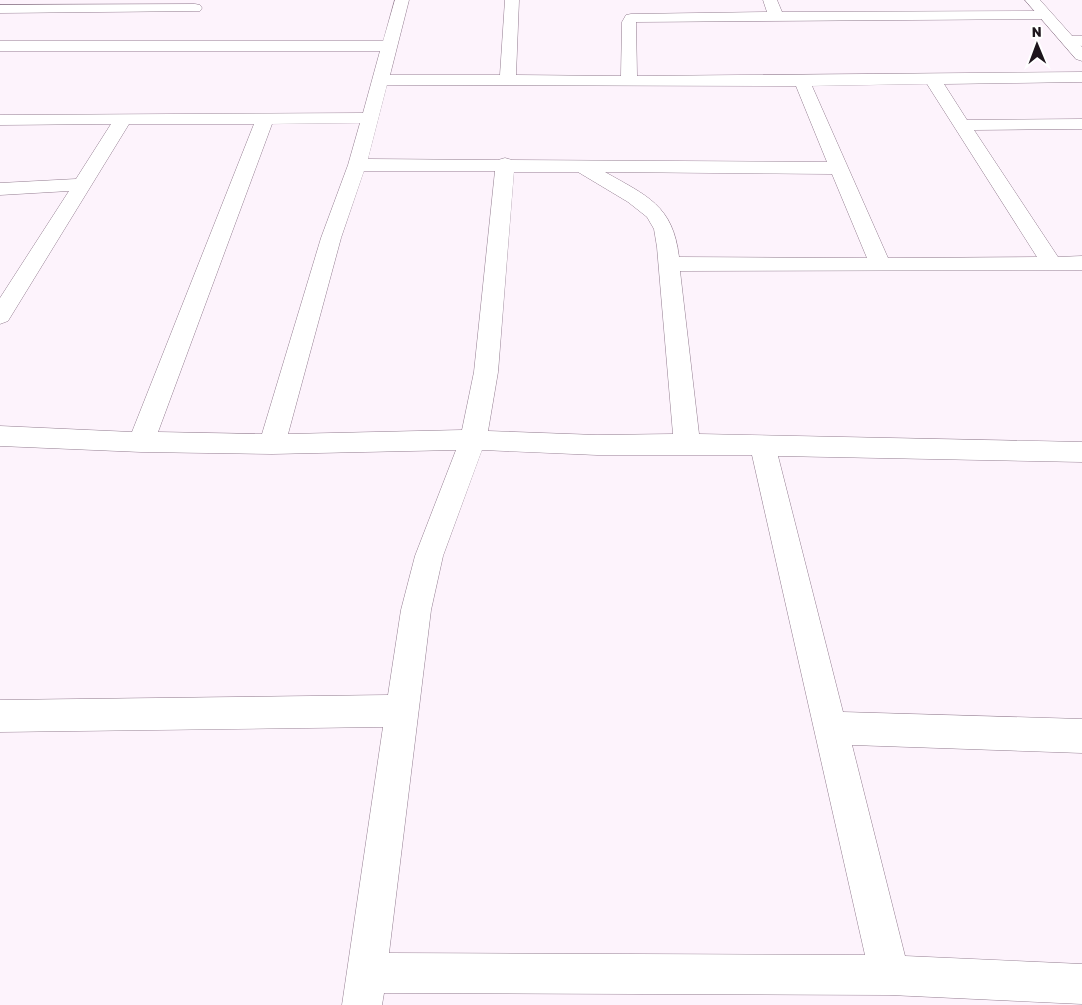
<svg xmlns="http://www.w3.org/2000/svg" width="1082" height="1005" font-family="Rubik,sans-serif">
  <rect width="100%" height="100%" fill="#fdf3fc"/>
  <g fill="none" stroke-linecap="round" stroke-linejoin="round">
    <!-- minor casing -->
    <g stroke="#937d90" stroke-width="1">
      <g id="minor">
        <path d="M395 0H409L390 75H500L505 0H519L516 75 621 76 622 22 626 15 631 14 767 12 763 0H777L782 12 1046 11 1053 15 1046 19 636 22 637 76 1082 72V82L944 84 967 120 1082 119V129L974 130 1058 257 1082 256V270L680 271 699 434 1082 442V462L778 456 843 712 1082 719V753L852 745 905 956 1082 964V1004L890 995 384 993 382 1005H342L383 727 0 732V700L388 695 401 610 415 556 456 450 272 454 141 452 0 446V426L132 432 254 124H129L8 321 0 324V298L69 191 0 195V183L76 179 111 124 0 125V115L363 113 380 51H0V41H383ZM927 84 1037 257 888 258 812 86ZM387 85 796 86 827 162 512 160 505 158 498 160 368 159ZM360 123 348 165 321 238 262 434 158 432 272 124ZM364 171H495L474 372 462 430 288 434 341 238ZM514 172H578L628 202 647 217 654 229 657 247 673 434 597 435 488 431 498 372ZM605 172 832 174 867 258 679 257C673 205 647 196 605 172ZM482 450 597 455H752L865 955 389 953 431 610 443 556Z"/>
        <path d="M195 4 200 5 202 8 200 11 0 13V5Z"/>
        <path d="M1069 36H1082V46L1064 44 1061 41Z"/>
      </g>
    </g>
    <!-- trunk casing -->
    <g stroke="#937d90" stroke-width="1">
      <path id="trunk" d="M1025 0H1040L1082 47V61L1076 59Z"/>
    </g>
    <!-- minor -->
    <use href="#minor" fill="#fff" fill-rule="evenodd"/>
    <!-- trunk -->
    <use href="#trunk" fill="#fff" fill-rule="evenodd"/>
  </g>
  <!-- north arrow -->
  <g transform="translate(1037 45) rotate(359)" stroke="#ffffff" stroke-width="4" paint-order="stroke">
  <path d="M0-4L9 19L0 12L-9 19Z" fill="#1d151c"/>
  <text y="-8" font-size="14" font-weight="bold" text-anchor="middle" fill="#1d151c">N</text>
  </g>
</svg>
